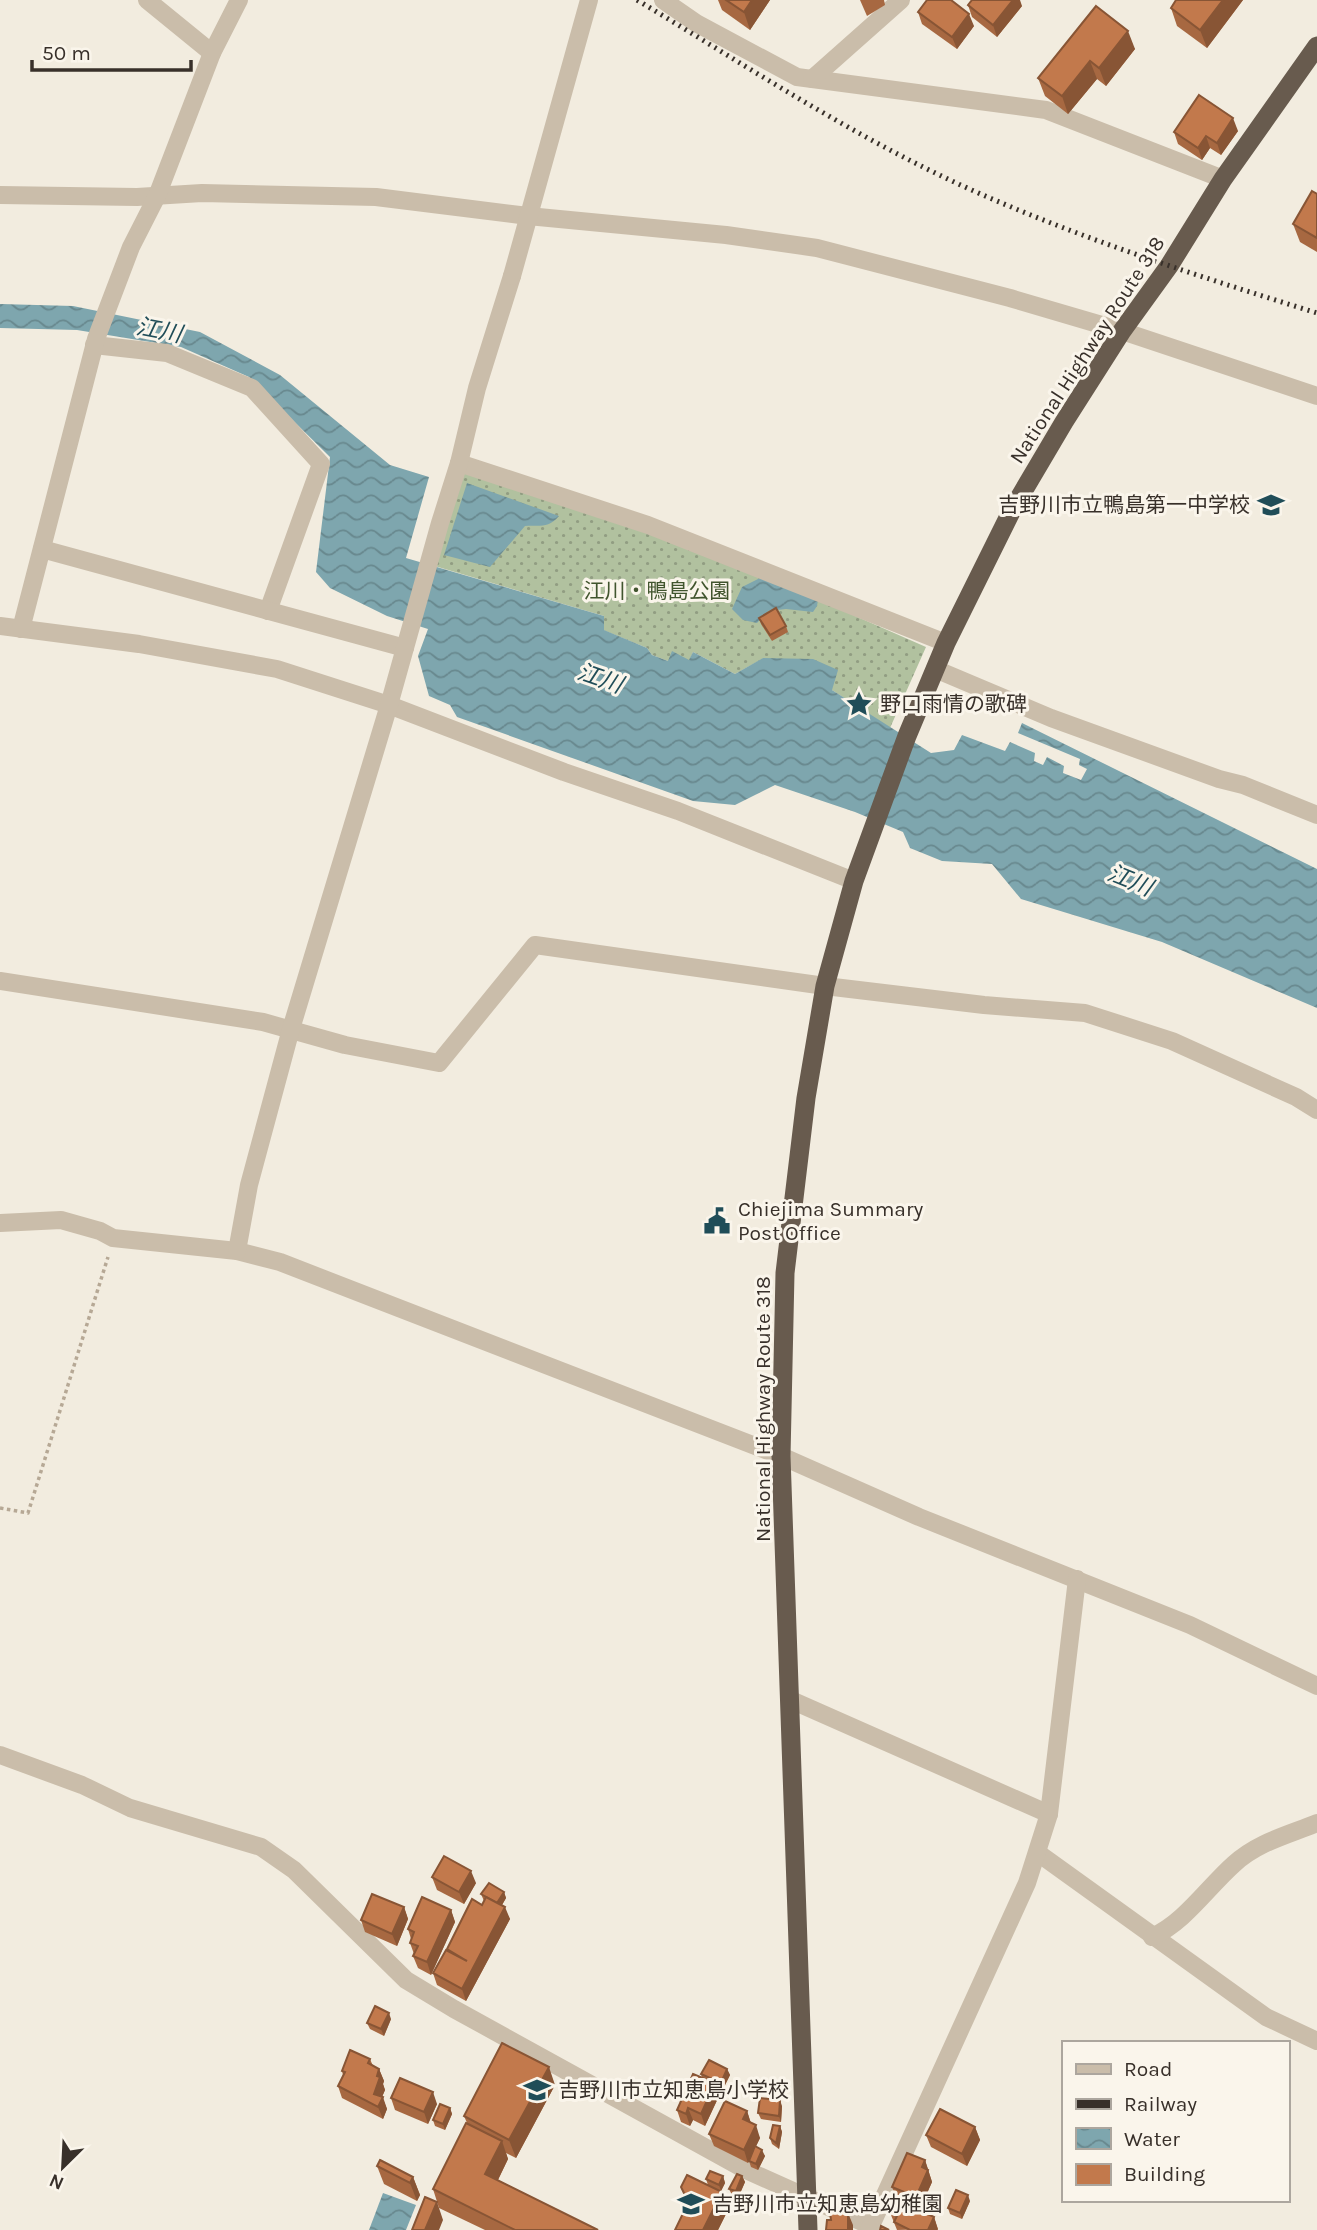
<svg xmlns="http://www.w3.org/2000/svg" width="1317" height="2230" font-family="Karla,'Noto Sans JP',sans-serif">
  <defs>
    <pattern id="grass-dots" width="8" height="8" patternUnits="userSpaceOnUse" patternTransform="scale(1.75)"><rect width="8" height="8" fill="#b1c19f"/><path d="M2 2h.1M6 6h.1" fill="none" stroke="#919d82" stroke-width="1.8" stroke-linecap="round"/></pattern>
    <pattern id="water-waves" width="16" height="10" patternUnits="userSpaceOnUse" patternTransform="scale(1.75)"><rect width="16" height="10" fill="#7ea6ae"/><path d="M0 5q4-4 8 0t8 0" fill="none" stroke="#68888e"/></pattern>
  </defs>
  <rect width="100%" height="100%" fill="#f2ecdf"/>
  <!-- grass -->
  <path fill="url(#grass-dots)" d="M459 463 650 526 926 647 890 728 832 690 764 658 735 674 693 652 690 660 668 661 652 655 647 648 603 630 604 616 428 564Z"/>
  <!-- water -->
  <g fill="url(#water-waves)">
    <path d="M0 304 73 306 200 332 280 375 390 465 429 477 406 558 604 616V630L647 648 652 655 668 661 672 651 689 660 693 652 735 674 763 658 813 659 838 670 832 690 931 753 954 750 962 735 1005 751 1010 742 1035 753 1034 761 1043 765 1047 757 1064 766 1063 773 1081 780 1087 769 1079 765 1080 759 1018 733 1022 723 1317 869V1008L1162 942 1021 899 992 864 942 861 910 848 903 832 855 812 775 785 735 805 693 801 457 717 450 705 429 696 418 656 428 629 387 616 330 588 316 572 330 457 249 377 181 347 77 330 0 328Z"/>
    <path d="M467 483 559 516C548 529 540 525 525 526L490 567 444 555Z"/>
    <path d="M762 577 818 600 817 606 813 612 786 609 768 611 757 623 743 620 732 609 742 587Z"/>
    <path d="M383 2193 416 2205 406 2230H369Z"/>
  </g>
  <g fill="none" stroke-linecap="round" stroke-linejoin="round">
    <!-- path -->
    <path stroke="#b6a895" stroke-width="3.5" stroke-dasharray="3.5 3.5" stroke-linecap="butt" d="M0 1508 28 1513 108 1257"/>
    <!-- minor -->
    <g stroke="#cabdaa" stroke-width="18">
      <path d="M147 0 212 53"/>
      <path d="M663 0 696 23 797 77 1046 110 1223 179"/>
      <path d="M812 79 901 0"/>
      <path d="M0 195 137 197 202 193 376 197 528 216 726 235 817 248 1010 298 1122 331 1317 396"/>
      <path d="M94 345 167 353 252 388 321 464 268 611"/>
      <path d="M459 463 648 525 946 643"/>
      <path d="M42 549 405 648"/>
      <path d="M0 626 139 644 277 669 389 705 564 772 678 811 854 881"/>
      <path d="M21 629 96 339 131 247 157 196 212 53 239 0"/>
      <path d="M935 669 1051 718 1219 779 1243 785 1317 815"/>
      <path d="M0 981 263 1022 345 1045 439 1063 535 945 825 986 984 1005 1085 1013 1172 1041 1296 1097 1317 1110"/>
      <path d="M0 1223 61 1220 100 1231 113 1238 237 1251 280 1262 781 1456 919 1517 1190 1625 1317 1686"/>
      <path d="M237 1251 249 1185 291 1029 389 705 440 523 459 463 477 388 512 276"/>
      <path d="M791 1700 1049 1814"/>
      <path d="M0 1755 82 1785 130 1808 261 1847 294 1870 406 1980 454 2009 746 2170 871 2226"/>
      <path d="M1038 1853 1266 2017 1317 2041"/>
      <path d="M1152 1937C1185 1922 1207 1888 1234 1864 1258 1842 1288 1835 1317 1823"/>
      <path d="M869 2230 1027 1883 1049 1814 1077 1579"/>
    </g>
    <!-- tertiary -->
    <path stroke="#cabdaa" stroke-width="18" d="M512 276 589 0"/>
    <!-- trunk -->
    <path stroke="#685b4e" stroke-width="19" d="M808 2230 781 1456 785 1273 806 1098 825 986 854 881 907 736 946 643 1012 510 1064 422 1122 331 1169 266 1223 179 1317 46"/>
    <!-- rail -->
    <path stroke="#38302a" stroke-width="5" stroke-dasharray="2 5" stroke-linecap="butt" d="M637 0C750 68 861 142 983 195 1091 242 1204 278 1317 313"/>
  </g>
  <!-- wall -->
  <g fill="#a76841">
    <path d="M718 0H770L750 30 722 10Z"/>
    <path d="M860 0H884L885 5 867 16Z"/>
    <path d="M1176 0H1243L1207 48 1177 26 1171 8Z"/>
    <path d="M968 5 1022 6 997 37 972 17Z"/>
    <path d="M1096 6 1135 49 1106 86 1097 79 1068 114 1045 96 1038 78Z"/>
    <path d="M918 12 974 26 957 49 922 24Z"/>
    <path d="M1238 131 1221 155 1210 148 1202 160 1178 144 1174 132Z"/>
    <path d="M1317 194V252L1300 242 1293 224Z"/>
    <path d="M759 618 786 626 788 632 772 641 761 624Z"/>
    <path d="M432 1877 476 1883 464 1904 437 1890Z"/>
    <path d="M504 1892 506 1898 502 1905 510 1919 466 2001 437 1985 433 1973 448 1951 447 1949 482 1905 484 1901 481 1894Z"/>
    <path d="M404 1907 408 1919 397 1946 365 1932 361 1920Z"/>
    <path d="M451 1910 455 1922 431 1975 418 1968 413 1956 414 1954 410 1943 411 1939 408 1929Z"/>
    <path d="M391 2019 384 2036 370 2029 367 2023Z"/>
    <path d="M370 2059 373 2066 379 2069 384 2081 383 2084 385 2090 382 2097 387 2109 383 2119 342 2098 338 2086 343 2075 342 2071Z"/>
    <path d="M727 2069 730 2075 723 2089 715 2086 719 2096 705 2126 693 2120 690 2126 681 2122 677 2110 702 2078 701 2074Z"/>
    <path d="M555 2085 516 2158 506 2153 508 2159 498 2180 598 2230H485L439 2208 433 2189 467 2123 464 2116Z"/>
    <path d="M391 2098 437 2104 428 2124 395 2110Z"/>
    <path d="M782 2106 781 2122 761 2119 758 2113Z"/>
    <path d="M450 2108 452 2114 445 2130 435 2126 433 2120Z"/>
    <path d="M747 2111 751 2123 760 2138 756 2146 765 2156 758 2170 751 2167 749 2161 748 2163 714 2146 709 2134Z"/>
    <path d="M780 2126 782 2132 779 2149 772 2144 770 2138Z"/>
    <path d="M975 2127 980 2140 967 2166 931 2147 926 2135Z"/>
    <path d="M925 2160 932 2182 920 2209 899 2200 934 2217 938 2229 897 2230 889 2210 897 2199 892 2187Z"/>
    <path d="M377 2166 413 2177 420 2195 417 2201 384 2184Z"/>
    <path d="M723 2176 725 2183 721 2191 709 2186 728 2210 718 2230H675L687 2204 681 2187 708 2185 706 2179Z"/>
    <path d="M742 2176 745 2182 738 2198 732 2195 729 2189Z"/>
    <path d="M970 2201 962 2219 950 2214 948 2208Z"/>
  </g>
  <!-- shaded-wall -->
  <g fill="#885535">
    <path d="M752 0H770L750 30 744 12Z"/>
    <path d="M1013 0H1020L1022 6 997 37 993 25Z"/>
    <path d="M1223 0H1243L1207 48 1200 30Z"/>
    <path d="M969 14 974 26 957 49 952 37Z"/>
    <path d="M1128 31 1135 49 1106 86 1099 68Z"/>
    <path d="M1090 61 1097 79 1068 114 1062 96Z"/>
    <path d="M1233 118 1238 131 1221 155 1217 143Z"/>
    <path d="M1206 136 1210 148 1202 160 1198 148Z"/>
    <path d="M471 1871 476 1883 464 1904 459 1892Z"/>
    <path d="M504 1892 506 1898 499 1910 496 1904Z"/>
    <path d="M404 1907 408 1919 397 1946 392 1934Z"/>
    <path d="M505 1907 510 1919 466 2001 462 1989Z"/>
    <path d="M451 1910 455 1922 431 1975 427 1962Z"/>
    <path d="M389 2013 391 2019 384 2036 381 2029Z"/>
    <path d="M549 2067 555 2085 516 2158 509 2140Z"/>
    <path d="M379 2069 384 2081 383 2084 385 2090 378 2106 374 2094 377 2076Z"/>
    <path d="M727 2069 730 2075 723 2089 721 2083Z"/>
    <path d="M715 2083 719 2096 705 2126 701 2114Z"/>
    <path d="M433 2092 437 2104 428 2124 424 2112Z"/>
    <path d="M383 2097 387 2109 383 2119 378 2107Z"/>
    <path d="M780 2100 782 2106 781 2122 779 2116Z"/>
    <path d="M450 2108 452 2114 445 2130 443 2124Z"/>
    <path d="M688 2108 693 2120 690 2126 686 2114Z"/>
    <path d="M747 2111 751 2124 743 2119Z"/>
    <path d="M756 2125 760 2138 748 2163 744 2150Z"/>
    <path d="M780 2126 782 2132 779 2149 776 2143Z"/>
    <path d="M975 2127 980 2140 967 2166 962 2154Z"/>
    <path d="M502 2141 508 2159 492 2192 485 2174Z"/>
    <path d="M762 2150 765 2156 758 2170 756 2164Z"/>
    <path d="M925 2160 932 2182 920 2209 916 2197 922 2167Z"/>
    <path d="M723 2176 725 2183 721 2191 719 2185Z"/>
    <path d="M742 2176 745 2182 738 2198 736 2191Z"/>
    <path d="M413 2177 420 2195 417 2201 410 2183Z"/>
    <path d="M722 2192 728 2210 718 2230H703Z"/>
    <path d="M968 2195 970 2201 962 2219 960 2213Z"/>
    <path d="M437 2202 443 2220 439 2230H425Z"/>
    <path d="M848 2213 853 2225V2230H848Z"/>
    <path d="M934 2217 938 2230H928Z"/>
  </g>
  <!-- building -->
  <g fill="#c2794c" stroke="#885535" stroke-width="2">
    <path d="M726 0H752L744 12Z"/>
    <path d="M927 0H951L969 14 952 37 918 12Z"/>
    <path d="M972 0H1013L993 25 968 5Z"/>
    <path d="M1176 0H1223L1200 30 1171 8Z"/>
    <path d="M1096 6 1128 31 1099 68 1090 61 1062 96 1038 78Z"/>
    <path d="M1199 95 1233 118 1217 143 1206 136 1198 148 1174 132Z"/>
    <path d="M1312 191 1317 194V238L1293 224Z"/>
    <path d="M776 608 786 626 770 635 759 618Z"/>
    <path d="M444 1856 471 1871 459 1892 432 1877Z"/>
    <path d="M489 1883 504 1892 497 1903 481 1894Z"/>
    <path d="M372 1894 404 1907 392 1934 361 1920Z"/>
    <path d="M422 1897 451 1910 427 1962 413 1956 418 1946 410 1943 414 1932 408 1929Z"/>
    <path d="M486 1897 505 1907 462 1989 433 1973 446 1950 467 1961 447 1949 472 1899 482 1905Z"/>
    <path d="M375 2006 389 2013 381 2029 367 2023Z"/>
    <path d="M502 2043 549 2067 509 2140 464 2116Z"/>
    <path d="M350 2050 370 2059 368 2063 379 2069 377 2076 380 2077 374 2094 383 2097 378 2107 338 2086 345 2072 342 2071Z"/>
    <path d="M709 2060 727 2069 721 2083 701 2074Z"/>
    <path d="M693 2074 715 2083 701 2114 688 2108 686 2114 677 2110Z"/>
    <path d="M400 2078 433 2092 424 2112 391 2098Z"/>
    <path d="M760 2098 780 2100 779 2116 758 2113Z"/>
    <path d="M725 2101 747 2111 743 2119 756 2125 744 2150 709 2134Z"/>
    <path d="M440 2104 450 2108 443 2124 433 2120Z"/>
    <path d="M940 2109 975 2127 962 2154 926 2135Z"/>
    <path d="M466 2123 502 2141 485 2174 598 2230H515L433 2189Z"/>
    <path d="M773 2125 780 2126 776 2143 770 2138Z"/>
    <path d="M755 2146 762 2150 756 2164 749 2161Z"/>
    <path d="M907 2153 925 2160 922 2167 928 2170 916 2197 892 2187Z"/>
    <path d="M380 2160 413 2177 410 2183 377 2166Z"/>
    <path d="M710 2171 723 2176 719 2185 706 2179Z"/>
    <path d="M737 2174 742 2176 736 2191 729 2189Z"/>
    <path d="M687 2175 722 2192 703 2230H675L690 2199 685 2195 681 2187Z"/>
    <path d="M956 2190 968 2195 960 2213 948 2208Z"/>
    <path d="M425 2197 437 2202 425 2230H412Z"/>
    <path d="M895 2198 934 2217 928 2230H910L894 2222 898 2214 889 2210Z"/>
    <path d="M830 2212 848 2213V2230H826L827 2220H831Z"/>
    <path d="M881 2226 889 2230H880Z"/>
  </g>
  <!-- icons -->
  <defs>
    <g id="school-bare" transform="scale(2.1)"><path d="M0-5L7-2L0 1L-7-2ZM-4 1L0 2.5L4 1V4Q0 6-4 4Z" fill="#204d58" stroke="#faf5eb" stroke-width="2.5" paint-order="stroke"/></g>
    <g id="sight-bare" transform="scale(2.1)"><path d="M0-6L1.8-2.2L6-1.7L2.9 1.2L3.7 5.4L0 3.3L-3.7 5.4L-2.9 1.2L-6-1.7L-1.8-2.2Z" fill="#204d58" stroke="#faf5eb" stroke-width="2.5" paint-order="stroke"/></g>
    <g id="civic-bare" transform="scale(2.1)"><path d="M-.6-6.5H3V-4.5H.6V-3L4-1V1h2V6H-6V1h2V-1L-.6-3ZM-1.2 2.5V6h2.4V2.5Z" fill="#204d58" stroke="#faf5eb" stroke-width="2.5" paint-order="stroke"/></g>
  </defs>
  <g fill-rule="evenodd">
    <use href="#school-bare" x="1271" y="505"/>
    <use href="#sight-bare" x="859" y="704"/>
    <use href="#civic-bare" x="717" y="1221"/>
    <use href="#school-bare" x="537" y="2090"/>
    <use href="#school-bare" x="691" y="2204"/>
  </g>
  <g text-anchor="middle" stroke-width="6" stroke-linejoin="round" paint-order="stroke">
    <!-- street labels -->
    <g font-size="21" fill="#38302a" stroke="#faf5eb">
      <text transform="translate(1087 350) rotate(-57)" y="7">National Highway Route 318</text>
      <text transform="translate(763 1409) rotate(-90)" y="7">National Highway Route 318</text>
    </g>
    <!-- poi labels -->
    <g font-size="21" fill="#38302a" stroke="#faf5eb" text-anchor="start">
      <text x="1250" y="512" text-anchor="end">吉野川市立鴨島第一中学校</text>
      <text x="880" y="711">野口雨情の歌碑</text>
      <text x="738" y="1216">Chiejima Summary<tspan x="738" dy="24">Post Office</tspan></text>
      <text x="558" y="2097">吉野川市立知恵島小学校</text>
      <text x="712" y="2211">吉野川市立知恵島幼稚園</text>
    </g>
    <!-- park labels -->
    <g font-size="21" fill="#41552e" stroke="#faf5eb">
      <text x="657" y="598">江川・鴨島公園</text>
    </g>
    <!-- water labels -->
    <g font-size="23" font-style="italic" fill="#204d58" stroke="#faf5eb">
      <text transform="translate(159 330) rotate(11)" y="8">江川</text>
      <text transform="translate(600 678) rotate(19)" y="8">江川</text>
      <text transform="translate(1130 880) rotate(22)" y="8">江川</text>
    </g>
  </g>
  <!-- legend -->
  <rect x="1062" y="2041" width="228" height="161" fill="#faf5eb" stroke="#aca69e" stroke-width="2"/>
  <rect x="1076" y="2064" width="35" height="10" fill="#cabdaa" stroke="#aca69e" stroke-width="2"/>
  <text x="1124" y="2076" font-size="21" fill="#38302a">Road</text>
  <rect x="1076" y="2099" width="35" height="10" fill="#38302a" stroke="#aca69e" stroke-width="2"/>
  <text x="1124" y="2111" font-size="21" fill="#38302a">Railway</text>
  <rect x="1076" y="2128" width="35" height="21" fill="url(#water-waves)" stroke="#aca69e" stroke-width="2"/>
  <text x="1124" y="2146" font-size="21" fill="#38302a">Water</text>
  <rect x="1076" y="2164" width="35" height="21" fill="#c2794c" stroke="#aca69e" stroke-width="2"/>
  <text x="1124" y="2181" font-size="21" fill="#38302a">Building</text>
  <!-- north arrow -->
  <g transform="translate(63 2167) rotate(204)" stroke="#faf5eb" stroke-width="5" paint-order="stroke">
  <path d="M0-5L12 26L0 18L-12 26Z" fill="#38302a"/>
  <text y="-10" font-size="19" font-weight="bold" text-anchor="middle" fill="#38302a">N</text>
  </g>
  <!-- scale -->
  <path d="M32 60v10h159v-10" fill="none" stroke="#38302a" stroke-width="3.5"/>
  <text x="42" y="60" font-size="21" fill="#38302a" stroke="#faf5eb" stroke-width="5" paint-order="stroke">50 m</text>
</svg>
